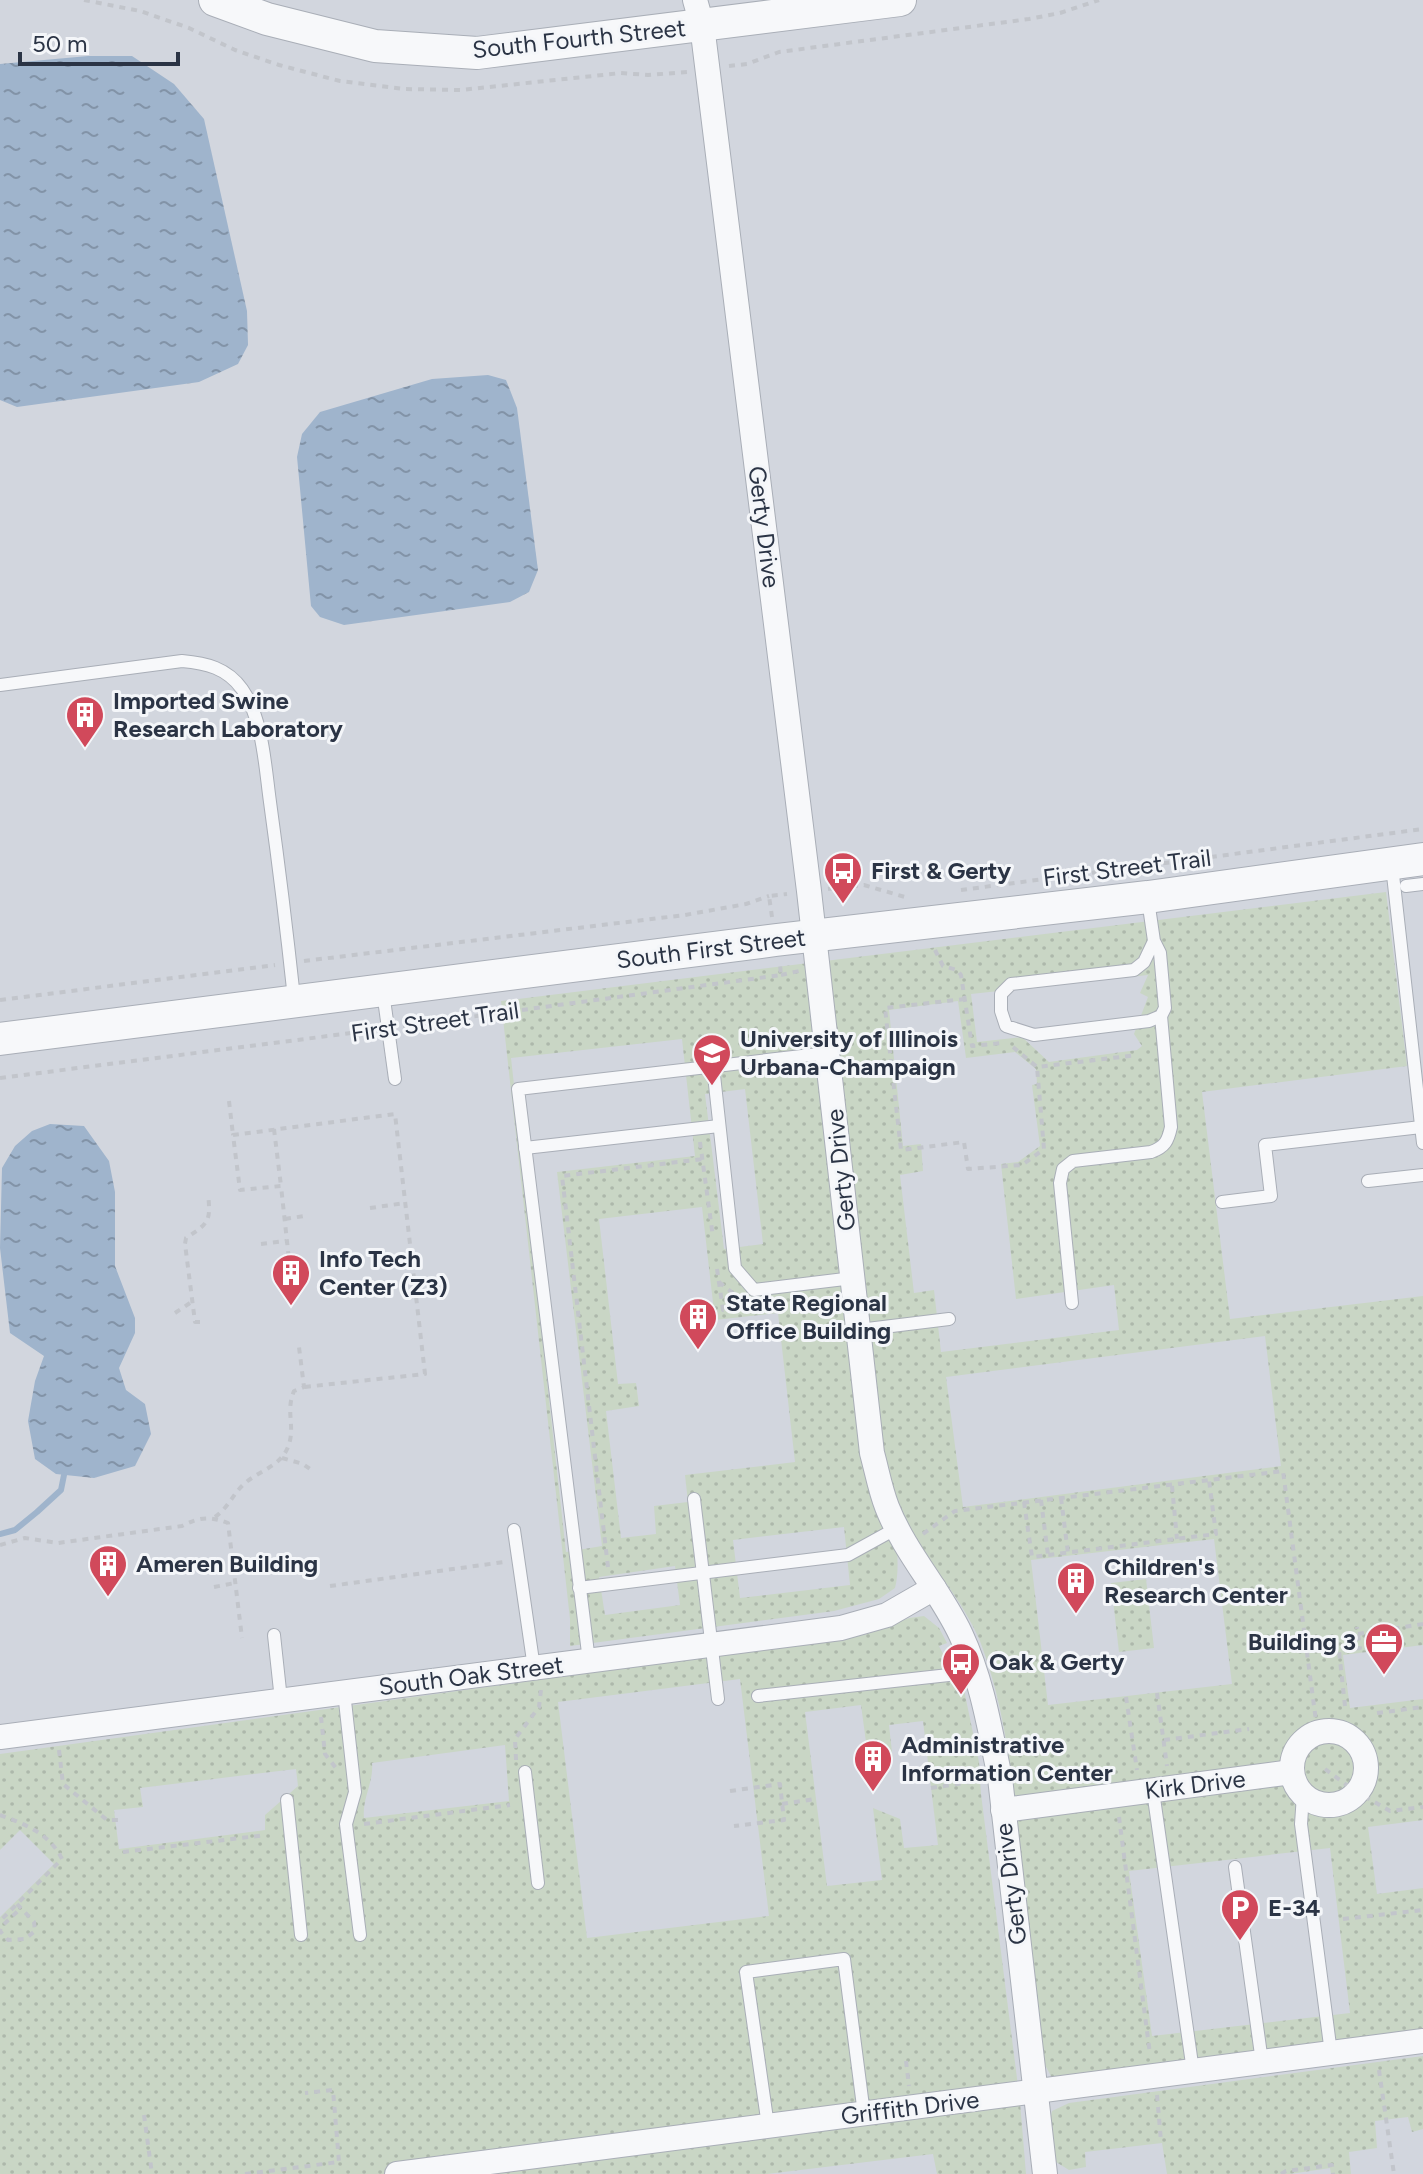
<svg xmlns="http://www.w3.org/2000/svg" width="1423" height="2174" font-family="Figtree,sans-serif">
  <defs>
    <pattern id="grass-dots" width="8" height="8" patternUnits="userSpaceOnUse" patternTransform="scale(2)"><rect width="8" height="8" fill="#c9d6c5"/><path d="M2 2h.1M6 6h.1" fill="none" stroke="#adb8ab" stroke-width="1.8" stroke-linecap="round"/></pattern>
    <pattern id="water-ripples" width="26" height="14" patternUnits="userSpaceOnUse" patternTransform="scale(2)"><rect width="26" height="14" fill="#9fb4cc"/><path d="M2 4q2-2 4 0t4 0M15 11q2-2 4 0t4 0" fill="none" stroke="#8293a7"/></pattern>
  </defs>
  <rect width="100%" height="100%" fill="#e4e7ec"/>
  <!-- built -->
  <rect fill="#d2d6de" x="0" y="0" width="1423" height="2174"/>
  <!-- grass -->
  <g fill="url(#grass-dots)" fill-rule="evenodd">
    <path d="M1386 892 1407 1066 1202 1092 1230 1319 1423 1296V1645L1343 1655 1350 1708 1423 1699V1820L1368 1827 1377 1894 1423 1888V2033L1052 2078 1044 2063C1036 1994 1029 1925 1021 1857 1013 1784 1006 1709 980 1641 967 1609 925 1549 897 1529 896 1550 900 1569 895 1588L879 1599 834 1611 570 1646V1619L501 1001ZM1148 975 1140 993 1148 997 1134 1034 1142 1046 1137 1050 1049 1062 1022 1037 977 1042 971 994ZM958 1001 966 1058 1015 1052 1036 1069 1037 1084 1032 1085 1040 1146 1018 1162 1001 1164 1016 1299 1114 1285 1119 1330 941 1352 934 1290 914 1293 900 1175 923 1171 921 1144 903 1146 889 1010ZM682 1039 695 1156 557 1172 602 1546 566 1552 511 1058ZM745 1089 763 1244 724 1249 705 1094ZM702 1207 715 1320 778 1313 795 1462 685 1475 688 1502 654 1506 656 1534 621 1538 606 1411 639 1406 636 1383 618 1384 599 1219ZM1265 1336 1281 1466 963 1507 946 1377ZM844 1527 850 1585 740 1598 733 1540ZM1214 1539 1232 1684 1048 1705 1031 1560ZM675 1566 680 1605 605 1615 599 1577ZM1330 1848 1350 2013 1152 2036 1129 1871Z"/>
    <path d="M1146 1579 1154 1648 1119 1652 1111 1583Z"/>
    <path d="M924 1616 939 1628 947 1643 939 1646 956 1680 963 1685 979 1762 981 1794 1020 2102 1026 2174H937L933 2154 767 2174H0V1917L54 1864 20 1830 0 1850V1754L864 1635 909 1618ZM740 1679 769 1916 587 1938 558 1702ZM861 1705 871 1779 893 1761 889 1725 923 1721 938 1845 904 1848 900 1819 873 1808 882 1880 827 1886 805 1712ZM505 1745 509 1801 364 1818C362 1798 374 1782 372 1763ZM296 1769 298 1786 265 1815V1830L119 1849 114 1810 143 1807 140 1788Z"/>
    <path d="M1423 2056V2129L1412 2132 1408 2117 1375 2121 1377 2148 1349 2152 1351 2174H1331L1330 2168 1290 2174H1167L1162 2143 1085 2152 1086 2167 1069 2170 1056 2162 1050 2120 1052 2111 1069 2103Z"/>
  </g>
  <!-- water -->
  <g fill="url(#water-ripples)">
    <path d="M88 56H132L174 84 204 119 247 311 248 345 238 364 199 382 17 407 0 400V64Z"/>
    <path d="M488 375 506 380 517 408 538 570 529 592 510 602 344 625 320 617 311 606 297 457 302 434 320 412 432 379Z"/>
    <path d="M50 1124 84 1126 109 1161 115 1192V1266L135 1318V1333L119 1368 126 1390 145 1404 151 1434 135 1466 94 1478 56 1474 35 1459 28 1421 35 1381 44 1356 10 1333 0 1248 2 1168 15 1146 32 1131Z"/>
  </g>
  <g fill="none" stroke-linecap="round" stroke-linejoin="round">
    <!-- stream -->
    <path stroke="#9fb4cc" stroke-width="6" d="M0 1534 15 1530 37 1512 61 1490 64 1475"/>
    <!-- service casing -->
    <g stroke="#a9aeb7" stroke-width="14">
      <g id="service">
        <path d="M0 685 182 661C206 663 227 668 242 689 263 719 265 766 270 802 279 867 287 933 294 998"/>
        <path d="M1392 866 1423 1143"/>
        <path d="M1406 886 1423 884"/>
        <path d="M1148 900 1154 941 1160 953 1165 1008 1161 1016 1149 1021 1034 1035 1006 1026 1001 1011V994L1011 984 1134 970 1144 962 1154 941"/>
        <path d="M383 992 395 1079"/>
        <path d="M713 1066 735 1268 754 1290 853 1278"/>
        <path d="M525 1148 719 1126"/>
        <path d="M1368 1181 1423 1175"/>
        <path d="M1222 1202 1271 1196 1265 1145 1421 1127"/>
        <path d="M1072 1303 1060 1183 1063 1169 1073 1161 1151 1152C1165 1147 1168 1141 1171 1127L1161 1016"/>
        <path d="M859 1330 949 1319"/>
        <path d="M694 1499 718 1699"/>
        <path d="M514 1530 534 1668"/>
        <path d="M579 1588 848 1555 897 1528"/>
        <path d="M274 1635 281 1700"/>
        <path d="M589 1661 518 1089 828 1053"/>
        <path d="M344 1692 355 1792 346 1824 360 1935"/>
        <path d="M758 1696 976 1672"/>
        <path d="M525 1772 538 1883"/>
        <path d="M1153 1791 1193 2071"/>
        <path d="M1303 1795 1301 1824 1331 2053"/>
        <path d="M287 1800 301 1935"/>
        <path d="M1235 1867 1262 2062"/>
        <path d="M768 2126 746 1972 844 1959 864 2114"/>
      </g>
    </g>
    <!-- minor casing -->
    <g stroke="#a9aeb7" stroke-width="26">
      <g id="minor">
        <path d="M695 0 702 25 809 891 872 1453C877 1471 880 1489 887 1507 905 1553 940 1590 961 1635 982 1680 990 1730 1000 1778L1045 2174"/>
        <circle cx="1329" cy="1768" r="37"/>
        <path d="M0 1737 841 1628 887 1615 934 1588"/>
        <path d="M1003 1810 1292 1772"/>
        <path d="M397 2174 1423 2041"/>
      </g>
    </g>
    <!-- tertiary casing -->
    <g stroke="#a9aeb7" stroke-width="34">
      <g id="tertiary">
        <path d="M215 0 267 19 375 46 477 53 900 0"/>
        <path d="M0 1039 776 940 1148 897 1423 859"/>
      </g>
    </g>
    <!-- path -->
    <g stroke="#c2c5cb" stroke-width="4" stroke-dasharray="6 6" stroke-linecap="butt">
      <path d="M84 0 140 11 189 28 235 50 279 65 340 81 404 89 461 90 621 73 648 75 688 72"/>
      <path d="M729 66 747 64 779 52 1029 19 1060 13 1099 0"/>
      <path d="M828 889 864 885 905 897"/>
      <path d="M961 890 1423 829"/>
      <path d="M772 917 769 896 787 894"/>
      <path d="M935 950 943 966 957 970 961 975 972 1046 1002 1043"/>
      <path d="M304 961 685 915 746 904 769 896"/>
      <path d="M781 975 799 971"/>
      <path d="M965 999 885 1008 901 1150 964 1142 968 1169 1022 1165 1044 1149 1037 1067"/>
      <path d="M0 1000 275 965"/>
      <path d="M403 1026 781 975 780 965"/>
      <path d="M1013 1047 1037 1067 1137 1055"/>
      <path d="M850 1076 896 1072"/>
      <path d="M0 1078 375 1030"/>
      <path d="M229 1101 233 1135"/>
      <path d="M274 1129 281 1186"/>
      <path d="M700 1142 713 1237"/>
      <path d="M370 1208 405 1203"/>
      <path d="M285 1219 304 1216"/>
      <path d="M261 1244 286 1241"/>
      <path d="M290 1269 281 1186 240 1190 233 1135 395 1114 425 1374 304 1387"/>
      <path d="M717 1269 723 1310 749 1306"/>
      <path d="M719 1282 734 1294"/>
      <path d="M380 1286 413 1281"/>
      <path d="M175 1313 193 1301"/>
      <path d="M200 1322H195L185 1244 186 1238C209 1223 211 1221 208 1194"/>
      <path d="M282 1458 303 1464 310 1469"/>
      <path d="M1172 1486 1177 1539"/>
      <path d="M1061 1498 1068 1553"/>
      <path d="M1041 1500 1048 1555"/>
      <path d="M1024 1502 1032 1557 1216 1534 1209 1480"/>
      <path d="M215 1517C229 1507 232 1495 244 1484 258 1471 280 1467 288 1447 296 1427 285 1412 294 1391L304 1387 299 1347"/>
      <path d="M923 1534 955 1511 1283 1471 1316 1721"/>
      <path d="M0 1545 25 1538 58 1543 182 1526C199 1517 210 1516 228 1523L242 1638"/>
      <path d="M608 1567 562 1176 703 1159"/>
      <path d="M330 1586 504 1562"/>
      <path d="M214 1587 235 1583"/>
      <path d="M1358 1634 1423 1624"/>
      <path d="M1157 1693 1167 1766"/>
      <path d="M1126 1697 1137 1770"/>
      <path d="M1345 1706 1339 1651 1360 1648 1357 1627"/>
      <path d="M1377 1713 1423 1707"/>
      <path d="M321 1717 325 1754 336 1768"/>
      <path d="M1164 1740 1249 1729"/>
      <path d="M59 1750 63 1784 107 1820H120"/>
      <path d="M516 1760 515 1739 539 1707 541 1690"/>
      <path d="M1325 1769 1352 1789 1390 1811 1423 1807"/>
      <path d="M931 1788 977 1781"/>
      <path d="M730 1791 780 1784 784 1820 734 1826"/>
      <path d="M782 1804 815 1799"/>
      <path d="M0 1815C25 1824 50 1834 62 1859L0 1921"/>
      <path d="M1119 1817 1150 2054"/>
      <path d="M364 1824 510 1805"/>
      <path d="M123 1852 266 1835"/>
      <path d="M17 1904 34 1922 35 1931 25 1939 8 1940 0 1931 1 1927 21 1908"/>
      <path d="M1343 1919 1423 1910"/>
      <path d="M906 2061 909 2086"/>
      <path d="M1379 2070 1394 2174"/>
      <path d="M1157 2095 1161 2141"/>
      <path d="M144 2115 152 2174"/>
      <path d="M245 2174 339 2162 333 2090 305 2093"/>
      <path d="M1281 2174 1286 2171 1332 2165 1333 2174"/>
    </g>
    <!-- service -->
    <use href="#service" stroke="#f7f8fa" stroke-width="12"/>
    <!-- minor -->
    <use href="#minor" stroke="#f7f8fa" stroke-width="24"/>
    <!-- tertiary -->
    <use href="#tertiary" stroke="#f7f8fa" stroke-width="32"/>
  </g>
  <!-- icons -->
  <defs>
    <g id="building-pin" transform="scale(2)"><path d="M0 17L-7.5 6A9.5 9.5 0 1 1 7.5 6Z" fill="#d1495b" stroke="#f4f6f9"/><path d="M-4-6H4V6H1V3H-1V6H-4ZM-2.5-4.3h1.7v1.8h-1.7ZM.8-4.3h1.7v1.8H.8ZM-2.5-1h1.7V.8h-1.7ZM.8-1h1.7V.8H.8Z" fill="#fff"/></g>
    <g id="bus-pin" transform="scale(2)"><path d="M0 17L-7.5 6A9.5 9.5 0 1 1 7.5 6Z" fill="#d1495b" stroke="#f4f6f9"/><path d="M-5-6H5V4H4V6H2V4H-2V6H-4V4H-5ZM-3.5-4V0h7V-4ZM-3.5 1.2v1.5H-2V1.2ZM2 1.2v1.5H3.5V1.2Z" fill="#fff"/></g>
    <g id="university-pin" transform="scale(2)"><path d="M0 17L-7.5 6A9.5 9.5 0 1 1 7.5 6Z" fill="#d1495b" stroke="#f4f6f9"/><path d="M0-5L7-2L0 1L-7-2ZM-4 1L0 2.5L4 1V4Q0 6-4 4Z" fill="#fff"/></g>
    <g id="office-pin" transform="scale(2)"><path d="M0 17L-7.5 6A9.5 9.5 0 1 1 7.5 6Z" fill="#d1495b" stroke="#f4f6f9"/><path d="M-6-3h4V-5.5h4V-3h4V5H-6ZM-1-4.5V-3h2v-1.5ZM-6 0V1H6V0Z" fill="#fff"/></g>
    <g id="parking-pin" transform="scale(2)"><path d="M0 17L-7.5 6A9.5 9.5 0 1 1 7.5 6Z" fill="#d1495b" stroke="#f4f6f9"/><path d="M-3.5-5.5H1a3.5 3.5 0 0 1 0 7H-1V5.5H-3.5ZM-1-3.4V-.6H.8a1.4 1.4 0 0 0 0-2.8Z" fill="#fff"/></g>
  </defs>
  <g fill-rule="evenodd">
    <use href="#building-pin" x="85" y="715"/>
    <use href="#bus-pin" x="843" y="871"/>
    <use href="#university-pin" x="712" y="1053"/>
    <use href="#building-pin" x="291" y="1273"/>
    <use href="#building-pin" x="698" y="1317"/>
    <use href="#building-pin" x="108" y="1564"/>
    <use href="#building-pin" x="1076" y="1581"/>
    <use href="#office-pin" x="1384" y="1642"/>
    <use href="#bus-pin" x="961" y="1662"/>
    <use href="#building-pin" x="873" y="1759"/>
    <use href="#parking-pin" x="1240" y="1908"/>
  </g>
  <g text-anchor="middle" stroke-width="6" stroke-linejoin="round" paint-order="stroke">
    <!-- street labels -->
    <g font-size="24" fill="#2b3445" stroke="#f4f6f9">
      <text transform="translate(579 39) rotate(-6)" y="8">South Fourth Street</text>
      <text transform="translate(764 527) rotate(83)" y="8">Gerty Drive</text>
      <text transform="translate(1127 868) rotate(-7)" y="8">First Street Trail</text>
      <text transform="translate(711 949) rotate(-7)" y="8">South First Street</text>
      <text transform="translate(435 1022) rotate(-8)" y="8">First Street Trail</text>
      <text transform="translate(841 1170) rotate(-96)" y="8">Gerty Drive</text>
      <text transform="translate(471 1676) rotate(-7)" y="8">South Oak Street</text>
      <text transform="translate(1195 1785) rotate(-7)" y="8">Kirk Drive</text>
      <text transform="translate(1011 1884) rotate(-97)" y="8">Gerty Drive</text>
      <text transform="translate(910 2108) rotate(-7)" y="8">Griffith Drive</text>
    </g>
    <!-- poi labels -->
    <g font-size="24" font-weight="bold" fill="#2b3445" stroke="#f4f6f9" text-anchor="start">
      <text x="113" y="709">Imported Swine<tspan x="113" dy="28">Research Laboratory</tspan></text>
      <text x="871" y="879">First &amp; Gerty</text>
      <text x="740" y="1047">University of Illinois<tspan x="740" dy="28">Urbana-Champaign</tspan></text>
      <text x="319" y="1267">Info Tech<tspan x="319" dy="28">Center (Z3)</tspan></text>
      <text x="726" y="1311">State Regional<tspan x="726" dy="28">Office Building</tspan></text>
      <text x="136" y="1572">Ameren Building</text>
      <text x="1104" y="1575">Children's<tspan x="1104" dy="28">Research Center</tspan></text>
      <text x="1356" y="1650" text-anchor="end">Building 3</text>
      <text x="989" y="1670">Oak &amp; Gerty</text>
      <text x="901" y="1753">Administrative<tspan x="901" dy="28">Information Center</tspan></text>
      <text x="1268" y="1916">E-34</text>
    </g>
  </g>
  <!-- scale -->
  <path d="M20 52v12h158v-12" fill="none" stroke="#2b3445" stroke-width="4"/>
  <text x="32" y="52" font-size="24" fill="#2b3445" stroke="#f4f6f9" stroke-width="6" paint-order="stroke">50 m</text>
</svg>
